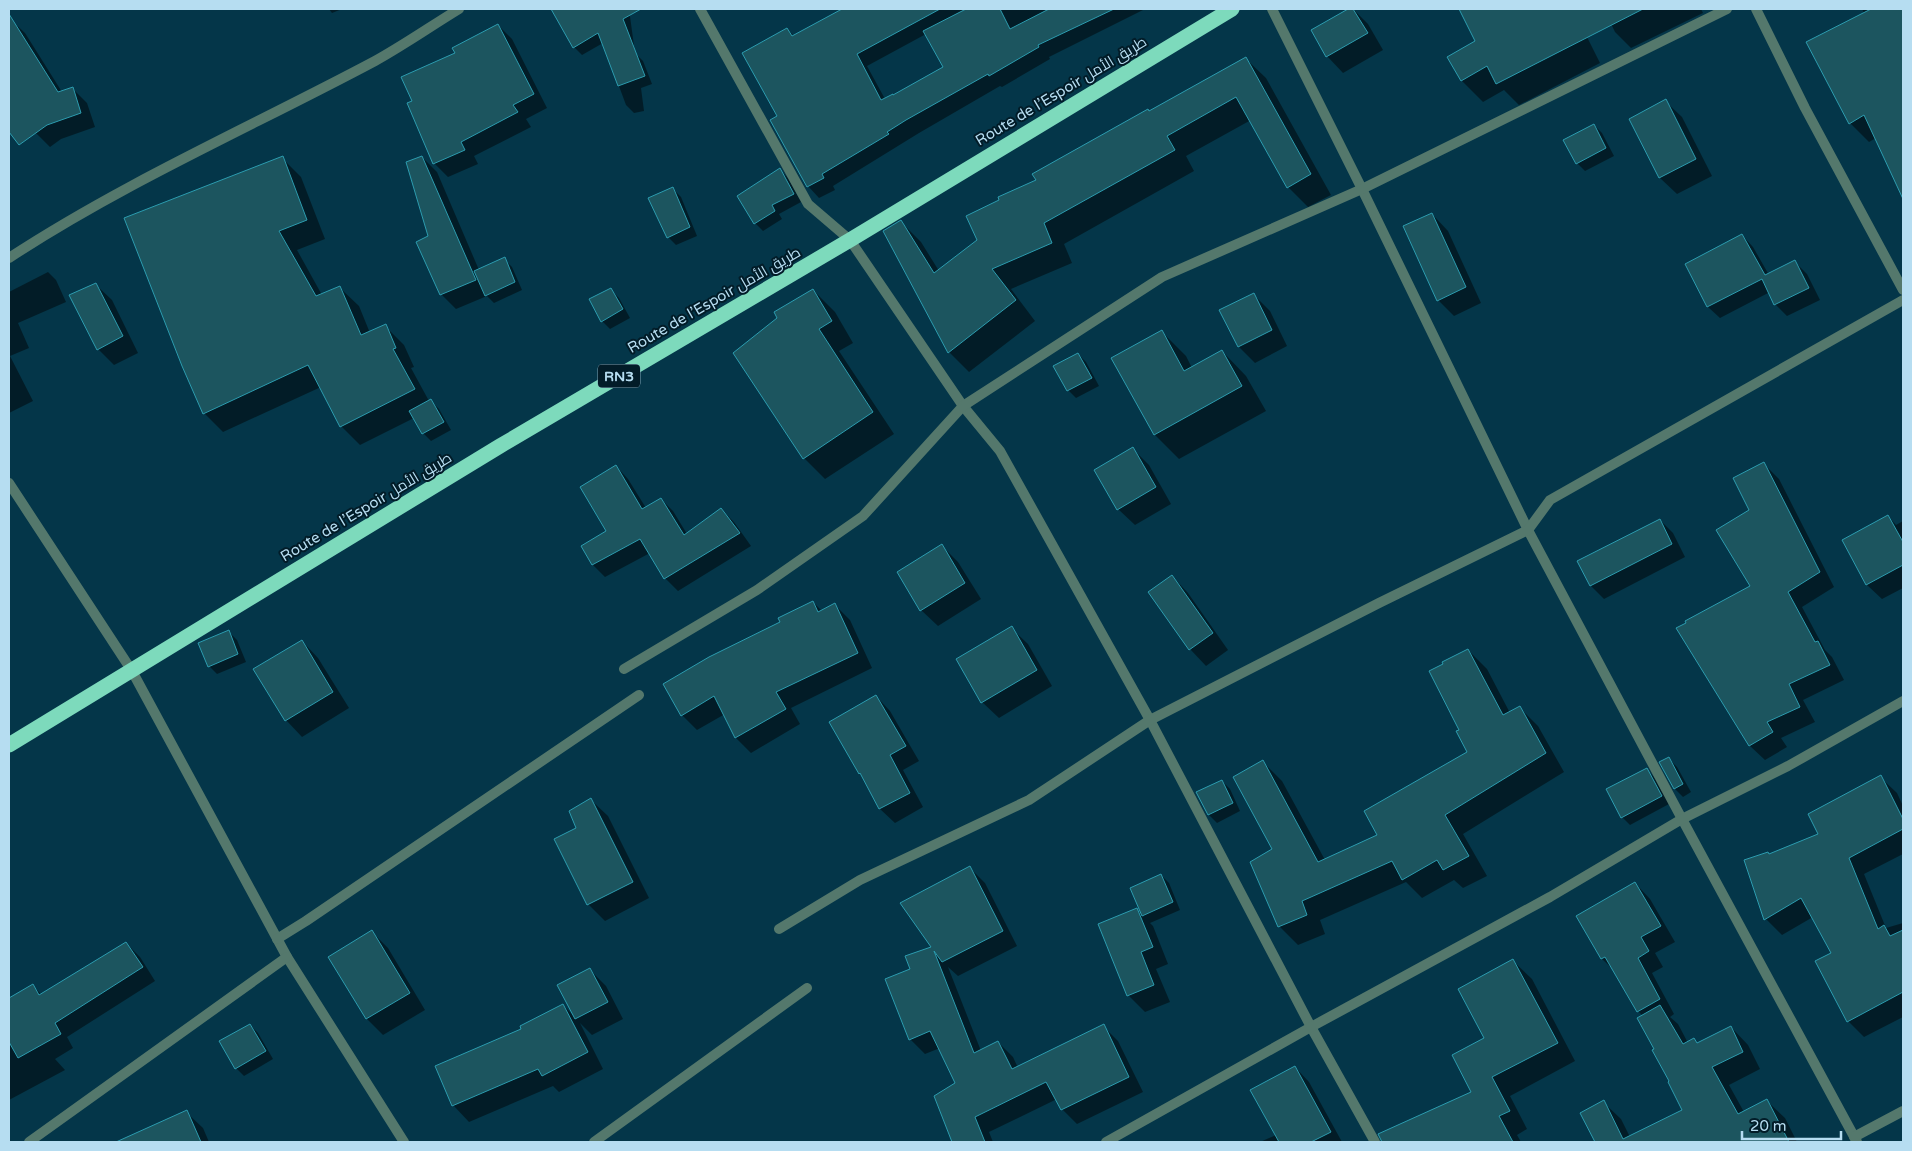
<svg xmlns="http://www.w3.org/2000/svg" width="1912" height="1151" font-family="'Varela Round',Cairo,sans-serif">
  <rect width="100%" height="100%" fill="#043649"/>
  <!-- shadow -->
  <g fill="#0007" fill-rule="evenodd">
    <path d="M329 9H342L332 13Z"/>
    <path d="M552 9H629L635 53 643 61 652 84 641 88 644 111 634 113 626 105 603 43 582 55 574 47Z"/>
    <path d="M845 9H1145L1049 57 1050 59 1002 87 1000 86 919 133 833 186 835 190 819 198 808 186 779 116 787 29 794 36ZM926 34 945 68 885 99 867 66Z"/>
    <path d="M1350 9H1353L1368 24 1383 50 1343 73 1327 56 1312 30Z"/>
    <path d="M1460 9H1573L1600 63 1519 105 1504 90 1483 102 1462 81 1476 41Z"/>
    <path d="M1604 9H1701L1703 13 1631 48 1615 32Z"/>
    <path d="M1862 9H1903V196L1876 138 1869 142 1850 123 1864 13Z"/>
    <path d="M10 19 25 33 62 92 73 89 87 103 95 127 61 139 50 147 36 133 9 90V20Z"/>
    <path d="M498 25 512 39 547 108 526 119 531 127 474 156 478 164 448 177 434 163 414 102 457 54Z"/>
    <path d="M1245 58 1266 78 1331 195 1308 207 1288 187 1251 120 1186 156 1194 171 1064 244 1072 263 1011 289 1035 321 969 372 949 352 901 222 921 242 939 271 978 241 1038 181 1150 112Z"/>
    <path d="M1665 101 1682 117 1712 176 1677 194 1660 178 1630 119Z"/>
    <path d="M1594 125 1602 133 1614 156 1585 171 1577 163Z"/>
    <path d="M422 157 437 172 479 270 504 259 512 267 522 290 494 303 487 296 456 309 441 294 430 237Z"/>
    <path d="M282 158 301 177 325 239 297 250 322 295 340 288 359 306 370 333 385 326 404 345 414 367 411 368 429 401H431L439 409 451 430 431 441 423 433 414 418 360 445 341 426 321 387 223 432 204 413 183 366Z"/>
    <path d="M780 170 788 178 801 202 779 214 782 219 763 231 755 223Z"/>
    <path d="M673 189 681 197 697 236 676 245 668 237Z"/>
    <path d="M1432 214 1448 231 1481 303 1454 316 1438 300Z"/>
    <path d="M1742 235 1753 247 1769 275 1795 262 1807 274 1820 300 1787 316 1775 304 1770 292 1720 318 1708 307Z"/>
    <path d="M48 272 56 280 66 302 18 323 29 348 10 356 33 401 9 413V292Z"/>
    <path d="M95 284 112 300 138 353 114 365 98 349Z"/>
    <path d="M611 290 619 298 630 318 610 329 602 321Z"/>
    <path d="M813 290 835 312 853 343 839 351 894 434 825 479 804 458Z"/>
    <path d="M1253 294 1270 311 1287 346 1255 363 1239 347Z"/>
    <path d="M1162 332 1186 356 1192 368 1222 351 1246 376 1266 411 1179 459 1155 435 1113 359Z"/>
    <path d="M1078 354 1086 362 1099 386 1076 398 1068 390Z"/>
    <path d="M1133 449 1149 465 1171 504 1135 525 1118 509Z"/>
    <path d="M1764 464 1779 479 1834 587 1802 607 1825 650 1832 657 1844 680 1803 700 1815 722 1781 738 1787 747 1765 760 1750 746 1678 629 1751 587V511Z"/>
    <path d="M616 466 628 479 646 508 661 499 673 511 687 534 721 509 734 522 751 546 678 591 665 578 650 553 605 577 593 565 583 547 608 531Z"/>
    <path d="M1888 516 1896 525 1903 521V588L1882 599 1867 585 1844 540Z"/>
    <path d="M1660 520 1673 533 1685 557 1604 599 1591 586Z"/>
    <path d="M942 546 958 562 981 599 938 626 921 610Z"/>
    <path d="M1172 576 1188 593 1228 650 1206 666 1190 649Z"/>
    <path d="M813 602 822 611 835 605 850 620 872 668 791 708 800 724 751 753 736 738 725 714 697 730 682 715 781 623Z"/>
    <path d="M1011 628 1028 644 1052 686 999 718 982 702Z"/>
    <path d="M229 632 237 640 246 662 217 674 209 666Z"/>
    <path d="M302 641 318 658 349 708 302 737 286 720Z"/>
    <path d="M1468 650 1487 669 1510 713 1519 707 1538 726 1564 772 1463 834 1487 876 1463 888 1454 880 1422 898 1406 882 1320 920 1325 934 1298 945 1279 926 1251 862 1274 849 1263 762 1282 781 1325 860 1379 836 1469 753 1460 730Z"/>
    <path d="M876 696 890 711 919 761 903 770 923 807 895 823 880 809 863 777 860 773Z"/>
    <path d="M1669 759 1677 767 1691 792 1683 797 1675 789 1661 763Z"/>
    <path d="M1647 770 1655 778 1669 804 1630 825 1622 817Z"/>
    <path d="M1880 777 1897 793 1903 806V854L1864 874 1886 928 1903 923V1017L1864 1037 1848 1021 1833 954 1813 917 1782 935 1766 919 1746 861 1770 855 1820 834Z"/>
    <path d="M1222 781 1230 789 1240 811 1217 823 1209 815Z"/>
    <path d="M591 800 608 816 649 898 605 921 588 904 577 829Z"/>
    <path d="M970 868 985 883 1017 946 958 976 948 967 981 1051 998 1042 1013 1057 1018 1068 1103 1026 1118 1041 1143 1092 1077 1124 1062 1109 1057 1099 989 1132 993 1142H954L936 1096 957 1084 940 1048 925 1054 910 1039 912 969 933 947Z"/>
    <path d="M1161 875 1169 883 1180 910 1150 923 1153 926 1168 964 1156 969 1170 1002 1145 1012 1128 995 1137 910 1144 917 1132 889Z"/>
    <path d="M1635 883 1650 899 1675 942 1655 953 1663 967 1652 973 1674 1014 1670 1017 1678 1024 1688 1043 1694 1040 1698 1044 1731 1027 1748 1045 1760 1069 1729 1085 1744 1112 1767 1101 1785 1118 1797 1142H1596L1581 1113 1603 1102 1621 1119 1630 1137 1684 1110 1656 1049 1643 1016 1638 1011 1616 972 1602 959 1578 916Z"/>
    <path d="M372 932 388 948 425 1010 383 1035 367 1019 330 957Z"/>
    <path d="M126 943 140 957 155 981 67 1037 73 1048 55 1059 65 1070 9 1100V999L33 986 42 995Z"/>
    <path d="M1513 961 1532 979 1575 1061 1510 1096 1527 1129 1517 1135 1521 1142H1398L1391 1130 1472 1093 1486 1038Z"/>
    <path d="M590 970 606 986 623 1019 592 1035 580 1023 603 1069 559 1092 553 1086 469 1122 453 1105 523 1029 563 1005 575 1017Z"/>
    <path d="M250 1025 258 1033 273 1059 244 1076 236 1068 221 1042Z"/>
    <path d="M1295 1067 1309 1082 1342 1142H1260L1276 1135Z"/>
    <path d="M186 1112 203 1128 209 1142H135L132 1136Z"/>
  </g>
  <!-- building -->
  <g fill="#1c555f" stroke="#2c9caf">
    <path d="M551 9H641L623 19 645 76 618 86 598 33 573 48Z"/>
    <path d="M842 9H940L857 54 881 100 893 94V95L943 67 923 31 966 9H1000L1010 29 1049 9H1114L1038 45 1039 47 989 76 988 74 906 120 887 132 889 134 822 174 824 178 807 187 770 120 777 116 742 53 787 28 792 36Z"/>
    <path d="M1348 9H1353L1368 33 1326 57 1311 30Z"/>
    <path d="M1459 9H1643L1496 84 1487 66 1461 81 1447 57 1475 41Z"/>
    <path d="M1871 9H1903V199L1864 115 1849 124 1806 42Z"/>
    <path d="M9 14 58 92 73 87 81 113 47 125 19 145 9 132Z"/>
    <path d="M498 24 534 94 513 105 518 112 461 142 465 150 433 164 407 103 412 101 401 77 455 53 452 48Z"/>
    <path d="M1246 57 1311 174 1287 188 1236 97 1167 136 1175 150 1044 223 1052 243 992 269 1016 300 948 353 883 231 901 220 934 273 977 240 966 216 999 200 998 197 1036 180 1032 174 1148 109 1149 111Z"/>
    <path d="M1666 99 1696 159 1659 178 1629 119Z"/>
    <path d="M1594 124 1606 148 1576 164 1563 140Z"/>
    <path d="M283 156 307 220 279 231 316 296 340 286 361 335 386 324 396 348 393 349 415 389 340 427 308 365 203 414 182 366 124 218Z"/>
    <path d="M422 156 476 280 440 295 416 242 428 236 406 162Z"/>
    <path d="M780 168 794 194 772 205 775 211 754 224 737 196Z"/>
    <path d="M673 187 690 227 667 238 648 198Z"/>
    <path d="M1432 213 1466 287 1437 301 1403 226Z"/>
    <path d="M1742 234 1765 275 1795 260 1809 288 1774 305 1762 279 1707 307 1685 264Z"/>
    <path d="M505 257 515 282 485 296 474 271Z"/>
    <path d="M96 283 123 336 97 350 69 295Z"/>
    <path d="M611 288 623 309 601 322 589 299Z"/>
    <path d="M813 289 832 321 819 329 873 412 803 459 733 353 777 318 774 312Z"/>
    <path d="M1254 293 1272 330 1238 347 1219 310Z"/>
    <path d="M1162 330 1184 371 1222 350 1242 386 1154 435 1111 358Z"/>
    <path d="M1078 353 1092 378 1067 391 1053 366Z"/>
    <path d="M431 399 444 422 422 434 409 411Z"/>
    <path d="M1133 447 1156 487 1117 510 1094 470Z"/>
    <path d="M1764 462 1820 572 1788 592 1815 642 1818 641 1830 665 1789 684 1800 707 1767 722 1773 732 1749 746 1676 628 1686 623 1685 621 1750 586 1716 530 1749 510 1733 478Z"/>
    <path d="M616 465 642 509 661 498 684 535 721 508 740 533 664 579 640 539 592 565 581 546 606 531 580 487Z"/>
    <path d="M1888 515 1903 542V565L1866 585 1842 540Z"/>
    <path d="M1660 519 1672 544 1590 586 1577 561Z"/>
    <path d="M942 544 965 583 920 611 897 572Z"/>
    <path d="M1172 575 1213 633 1189 650 1148 592Z"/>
    <path d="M813 601 818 612 835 603 858 653 776 692 786 709 735 738 714 696 681 716 663 684 709 657 780 622 778 618Z"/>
    <path d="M1012 626 1037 670 981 703 956 659Z"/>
    <path d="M229 630 238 654 208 667 198 643Z"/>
    <path d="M302 640 333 692 285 721 253 669Z"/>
    <path d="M1468 649 1503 715 1520 706 1546 753 1445 815 1469 856 1443 870 1437 860 1402 880 1392 861 1302 901 1307 915 1278 927 1250 862 1272 849 1233 777 1263 760 1318 862 1377 835 1364 811 1467 752 1456 731 1459 730 1429 671 1443 664 1442 662Z"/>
    <path d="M876 695 906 746 890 755 910 793 879 809 860 773 859 774 829 722Z"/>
    <path d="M1669 757 1683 784 1674 789 1659 762Z"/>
    <path d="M1647 768 1662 796 1621 818 1606 789Z"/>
    <path d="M1881 775 1903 819V829L1849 858 1878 929 1884 925 1890 936 1903 930V992L1847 1022 1815 961 1831 953 1801 898 1764 920 1744 860 1768 852 1769 854 1818 834 1808 814Z"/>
    <path d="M1222 780 1233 803 1208 815 1196 792Z"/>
    <path d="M591 798 633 882 587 905 554 839 576 828 569 811Z"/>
    <path d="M970 866 1003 931 942 962 934 951 974 1053 998 1041 1012 1069 1104 1024 1129 1077 1061 1110 1046 1082 975 1117 985 1142H952L934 1096 955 1083 930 1031 909 1040 885 979 910 969 905 956 931 947 900 903Z"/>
    <path d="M1161 874 1173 902 1142 916 1130 888Z"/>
    <path d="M1635 882 1661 926 1641 937 1649 951 1638 958 1660 999 1637 1012 1605 957 1601 959 1576 916Z"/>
    <path d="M1137 908 1153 947 1141 952 1154 985 1127 996 1098 924Z"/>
    <path d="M372 930 410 993 366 1019 328 957Z"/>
    <path d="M126 942 143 967 55 1023 61 1034 18 1058 9 1042V998L33 984 39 995Z"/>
    <path d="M1513 959 1558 1043 1492 1077 1510 1111 1499 1116 1513 1142H1382L1378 1134 1471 1092 1452 1055 1484 1038 1458 989Z"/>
    <path d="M590 968 608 1002 575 1019 557 985Z"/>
    <path d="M563 1004 588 1052 542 1076 538 1069 452 1106 435 1066 521 1029 520 1026Z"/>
    <path d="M1660 1005 1683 1044 1694 1038 1697 1043 1731 1026 1743 1052 1712 1067 1738 1114 1767 1099 1789 1142H1595L1580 1113 1604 1100 1623 1139 1682 1110 1668 1082 1669 1081 1652 1050 1654 1049 1637 1018Z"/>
    <path d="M250 1024 266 1051 235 1069 219 1041Z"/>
    <path d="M1295 1066 1331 1132 1311 1142H1279L1250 1090Z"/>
    <path d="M187 1110 201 1142H116Z"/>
  </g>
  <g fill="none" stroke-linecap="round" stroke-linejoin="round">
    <!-- street -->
    <g stroke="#54786c" stroke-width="10">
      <path d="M700 9 808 204 850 240 963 406 1000 451 1150 720 1311 1027 1375 1142"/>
      <path d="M1272 9 1362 189 1528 530 1682 819 1857 1142"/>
      <path d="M1756 9 1805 108 1903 290"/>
      <path d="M9 258C125 182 253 126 375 61 404 45 431 26 459 9"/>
      <path d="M9 483 132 671 287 957 404 1142"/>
      <path d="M624 669 757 590 863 516 963 406 1162 277 1362 189 1727 9"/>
      <path d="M779 929 860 880 1029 800 1150 720 1379 603 1528 530 1550 500 1903 300"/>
      <path d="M277 939 306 921 639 695"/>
      <path d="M1854 1137 1903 1111"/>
      <path d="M29 1142 287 957"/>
      <path d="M594 1142 807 988"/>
      <path d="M1106 1142 1311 1027 1550 897 1682 819 1788 766 1903 701"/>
    </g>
    <!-- highway -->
    <path stroke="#7ddabc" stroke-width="15" d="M9 745 500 446 850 240 1232 9"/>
  </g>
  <g text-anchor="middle" stroke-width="4" stroke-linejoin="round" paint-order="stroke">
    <!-- shield labels -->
    <rect fill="#021c28" stroke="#80a3b5" stroke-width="1" x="598" y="364.5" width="42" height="23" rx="4"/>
    <g font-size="14" font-weight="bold" fill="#b6ddf1">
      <text x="619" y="381">RN3</text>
    </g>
    <!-- street labels -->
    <g font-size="15" fill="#b6ddf1" stroke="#021c28">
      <text transform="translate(1061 91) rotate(-31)" y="5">Route de l’Espoir طريق الأمل</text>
      <text transform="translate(714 300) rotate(-30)" y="5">Route de l’Espoir طريق الأمل</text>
      <text transform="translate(366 507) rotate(-31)" y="5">Route de l’Espoir طريق الأمل</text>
    </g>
  </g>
  <!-- border -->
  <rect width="1912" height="1151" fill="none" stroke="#b6ddf1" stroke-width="20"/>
  <!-- scale -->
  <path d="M1742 1131v8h99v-8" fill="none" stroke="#b6ddf1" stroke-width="2.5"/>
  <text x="1750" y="1131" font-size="15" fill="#b6ddf1" stroke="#021c28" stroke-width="4" paint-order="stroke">20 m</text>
</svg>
